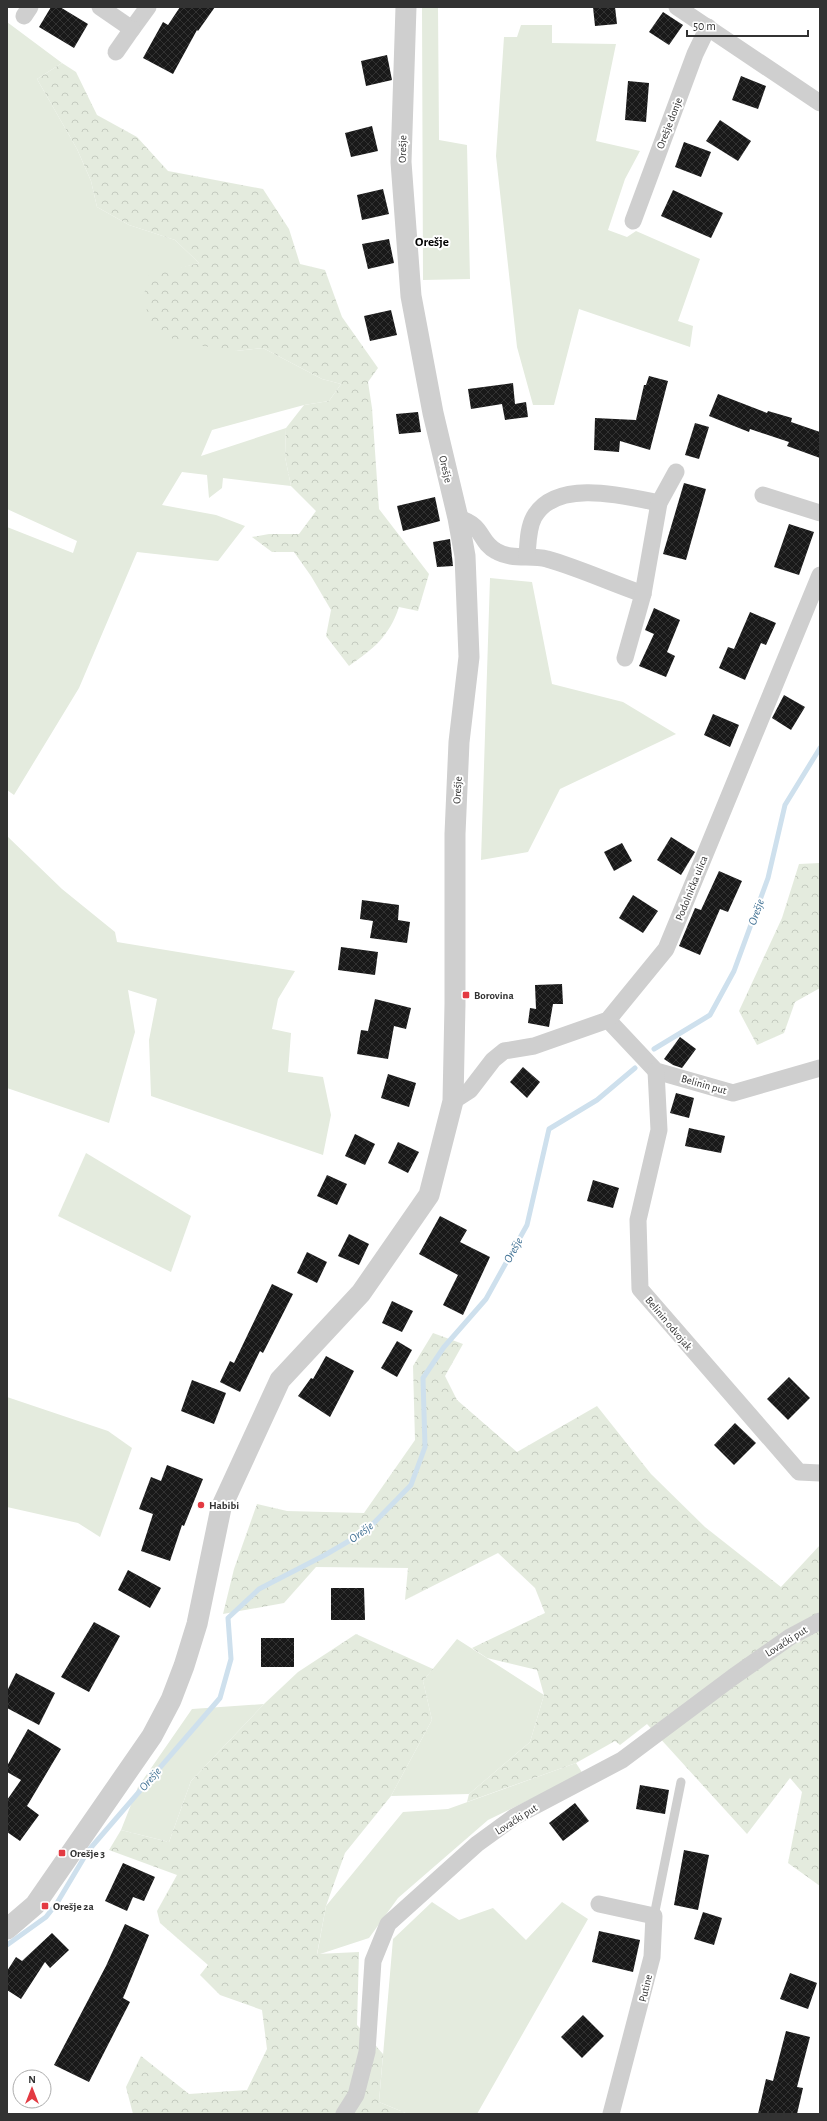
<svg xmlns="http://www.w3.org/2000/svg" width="827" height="2121" font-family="'Alegreya Sans',sans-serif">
  <defs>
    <pattern id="forest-crowns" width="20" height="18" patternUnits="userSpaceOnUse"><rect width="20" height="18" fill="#e4ebde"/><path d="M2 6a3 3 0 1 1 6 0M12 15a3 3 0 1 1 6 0" fill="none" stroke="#c4cabf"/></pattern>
    <pattern id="building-cross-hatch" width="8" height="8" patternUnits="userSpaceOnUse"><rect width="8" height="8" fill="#191919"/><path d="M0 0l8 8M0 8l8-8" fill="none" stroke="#323232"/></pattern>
  </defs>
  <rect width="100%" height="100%" fill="#fff"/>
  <!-- grass -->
  <g fill="#e4ebde">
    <path d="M422 7H438L439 140 467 145 470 279 423 280Z"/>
    <path d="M7 22 62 63 37 79 77 149 91 181 97 207 129 225 175 240 199 263 177 269 236 351 263 348 322 379 341 384 329 401 304 405 212 430 201 456 286 428 285 457 291 486 223 478 222 488 209 498 207 475 182 472 162 505 216 515 245 526 218 561 137 552 79 688 14 795 7 790V527L73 553 77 541 7 509Z"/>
    <path d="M521 25H552V43L616 44 596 141 640 151 625 179 608 230 627 237 636 231 700 259 678 321 693 326 690 347 579 309 554 405H533L517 347 496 156 504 37H517Z"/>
    <path d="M490 578 532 582 552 684 623 702 676 734 560 789 528 852 481 860Z"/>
    <path d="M7 836 62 889 115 932 117 942 295 971 278 999 272 1029 291 1033 288 1072 323 1077 331 1115 323 1155 151 1096 149 1040 157 999 128 990 135 1032 109 1123 7 1088Z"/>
    <path d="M86 1153 191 1216 171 1272 58 1216Z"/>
    <path d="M7 1397 108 1431 132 1448 100 1537 78 1523 7 1507Z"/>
    <path d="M457 1639 544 1695 530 1742 469 1794 391 1796 432 1720 423 1681Z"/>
    <path d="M264 1704 191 1781 169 1842 121 1830 138 1787 192 1709Z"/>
    <path d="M576 1763 583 1774 488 1820 398 1898 369 1938 317 1955 326 1906 403 1812 448 1809Z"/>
    <path d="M432 1902 459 1920 493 1908 526 1940 562 1902 588 1919 477 2114H408L379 2102 393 1939Z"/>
  </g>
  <!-- forest -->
  <g fill="url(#forest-crowns)">
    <path d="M62 63 76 72 97 115 137 137 168 171 263 189 289 229 300 264 325 270 342 317 378 368 368 382 372 408 379 509 429 574 418 611 399 607C389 637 373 649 349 666L326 636 331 610 311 576 294 552H272L252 537 269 534H299L316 511 291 486 285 457 286 428 304 405 329 401 341 384 322 379 263 348 236 351 177 342 151 323 143 298 149 275 199 263 175 240 129 225 97 207 91 181 77 149 37 79Z"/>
    <path d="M820 863V988L795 1002 784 1033 757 1045 739 1011 782 918 799 864Z"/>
    <path d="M433 1333 463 1344 445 1376 457 1400 517 1452 597 1406 651 1474 705 1527 781 1587 820 1545V1886L788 1863 802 1792 790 1778 747 1834 647 1724 620 1745 615 1741 576 1763 467 1802 469 1794 530 1742 544 1695 537 1670 487 1658 472 1648 545 1613 535 1588 498 1553 405 1600 408 1568 316 1567 284 1603 223 1614 234 1569 257 1504 287 1511 364 1513 415 1440 413 1366Z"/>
    <path d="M356 1634 433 1669 423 1681 432 1720 391 1796 345 1853 326 1906 317 1954 359 1952 357 2025 383 2054 379 2102 408 2114H133L126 2087 141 2056 189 2094 247 2090 267 2049 262 2010 220 1995 200 1975 208 1965 160 1923 157 1911 177 1875 109 1850 121 1830 169 1842 191 1781 264 1704 298 1672Z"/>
  </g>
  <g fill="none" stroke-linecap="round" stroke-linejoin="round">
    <!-- stream -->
    <g stroke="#cee0ed" stroke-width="5">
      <path d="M654 1049 710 1015 734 971 768 878 785 805 820 748"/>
      <path d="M7 1945 46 1917 57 1903 88 1851 220 1698 231 1659 228 1618 259 1589 325 1555 366 1531 411 1485 425 1447 423 1378 444 1347 486 1299 527 1225 549 1129 597 1100 635 1068"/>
    </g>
  </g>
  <!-- building -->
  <g fill="url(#building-cross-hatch)">
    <path d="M51 7H60L88 24 74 48 39 27Z"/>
    <path d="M180 7H215L198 31 197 30 173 74 143 58 163 22 168 25Z"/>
    <path d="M593 7H615L617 24 595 26Z"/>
    <path d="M663 12 683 25 669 45 649 32Z"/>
    <path d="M387 55 392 80 366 86 361 61Z"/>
    <path d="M741 76 766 86 758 109 732 100Z"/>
    <path d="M628 81 649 83 646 122 625 120Z"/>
    <path d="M720 120 751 141 738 161 706 141Z"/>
    <path d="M372 126 378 151 351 157 345 133Z"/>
    <path d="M684 142 711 152 701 177 675 167Z"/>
    <path d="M383 189 389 214 362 220 357 195Z"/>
    <path d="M673 190 723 213 711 238 661 216Z"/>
    <path d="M389 239 394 263 368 269 362 244Z"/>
    <path d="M391 310 397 335 370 341 364 316Z"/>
    <path d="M649 376 668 381 650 450 620 441 619 452 594 450 595 418 636 420 644 385H646Z"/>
    <path d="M513 383 515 404 526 402 528 417 505 420 502 404 471 409 468 389Z"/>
    <path d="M718 394 767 413 768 411 792 418 791 422 820 432V458L787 446 789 442 750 429 749 432 709 416Z"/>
    <path d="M418 412 421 432 399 434 396 414Z"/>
    <path d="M695 423 709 427 699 459 685 455Z"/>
    <path d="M684 483 706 489 686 560 663 554Z"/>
    <path d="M435 497 440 521 403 531 397 506Z"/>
    <path d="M789 524 814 532 799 575 774 567Z"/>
    <path d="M450 539 453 566 437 567 433 542Z"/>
    <path d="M654 608 680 620 667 652 675 656 666 677 639 666 654 634 645 630Z"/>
    <path d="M750 612 776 623 766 645 761 643 745 680 719 668 728 647 734 649Z"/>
    <path d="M784 695 805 707 791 730 772 718Z"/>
    <path d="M713 714 739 725 730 747 704 735Z"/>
    <path d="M671 837 695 852 681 875 657 860Z"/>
    <path d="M622 843 632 861 614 871 604 852Z"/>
    <path d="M719 871 742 881 728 912 720 909 700 955 679 946 695 908 701 910Z"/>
    <path d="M633 895 658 911 643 933 619 918Z"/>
    <path d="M362 900 399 905 398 920 410 922 407 943 370 938 373 921 360 919Z"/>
    <path d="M341 947 378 952 375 975 338 970Z"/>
    <path d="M562 984 563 1004H553L549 1027 528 1023 530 1008 536 1009 535 985Z"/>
    <path d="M375 999 411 1008 406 1029 394 1026 388 1059 357 1054 361 1030 368 1031Z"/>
    <path d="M680 1037 696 1049 682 1068 673 1065 664 1059Z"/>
    <path d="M523 1067 540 1082 527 1098 510 1082Z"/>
    <path d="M388 1074 416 1083 409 1107 381 1098Z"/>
    <path d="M676 1093 694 1098 689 1118 670 1113Z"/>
    <path d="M689 1128 725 1136 721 1153 685 1146Z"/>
    <path d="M355 1134 375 1144 365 1165 345 1156Z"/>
    <path d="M398 1142 419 1152 408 1173 388 1163Z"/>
    <path d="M327 1175 347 1184 337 1205 317 1196Z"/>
    <path d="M593 1180 619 1188 613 1208 587 1201Z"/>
    <path d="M440 1216 467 1230 460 1242 490 1257 463 1315 443 1305 458 1275 419 1254Z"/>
    <path d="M349 1234 369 1244 359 1265 338 1256Z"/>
    <path d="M307 1252 327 1262 317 1283 297 1273Z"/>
    <path d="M272 1284 293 1294 263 1353 260 1351 240 1392 220 1382 230 1361 234 1363Z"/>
    <path d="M392 1301 413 1311 402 1332 382 1323Z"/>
    <path d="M397 1341 412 1350 397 1377 381 1368Z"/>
    <path d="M326 1356 354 1371 330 1417 298 1396 311 1378 313 1379Z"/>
    <path d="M789 1377 810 1398 788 1420 767 1399Z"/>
    <path d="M192 1380 226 1393 214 1424 181 1411Z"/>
    <path d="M735 1423 756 1443 734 1465 714 1445Z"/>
    <path d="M167 1465 203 1479 184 1526 182 1525 170 1561 141 1551 153 1514 139 1509 151 1477 161 1481Z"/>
    <path d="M128 1570 161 1588 150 1608 118 1590Z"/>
    <path d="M331 1588H364L365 1620H331Z"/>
    <path d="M94 1622 120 1636 89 1692 61 1677Z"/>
    <rect x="261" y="1638" width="33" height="29"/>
    <path d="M16 1673 55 1693 39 1725 7 1708V1691Z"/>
    <path d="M28 1729 61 1749 27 1806 39 1815 20 1841 7 1832V1800L21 1780 7 1772V1766Z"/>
    <path d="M640 1785 669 1790 665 1814 636 1809Z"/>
    <path d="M575 1803 589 1821 563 1841 549 1823Z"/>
    <path d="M684 1850 709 1855 698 1910 674 1905Z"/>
    <path d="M123 1863 155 1877 144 1901 133 1897 127 1911 105 1901Z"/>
    <path d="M703 1912 722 1918 714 1945 694 1939Z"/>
    <path d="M125 1924 149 1935 123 1998 130 2002 89 2082 54 2065 106 1966Z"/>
    <path d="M599 1931 640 1940 633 1972 592 1962Z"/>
    <path d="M52 1933 69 1950 50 1968 45 1962 21 1999 7 1990V1971L16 1957 22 1961Z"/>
    <path d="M790 1973 817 1983 808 2009 780 1999Z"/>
    <path d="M583 2015 604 2036 582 2058 561 2037Z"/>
    <path d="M786 2031 810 2037 797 2087 803 2088 797 2114H758L766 2079 773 2081Z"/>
  </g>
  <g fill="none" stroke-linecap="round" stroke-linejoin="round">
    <!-- service -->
    <path stroke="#cfcfcf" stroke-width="9" d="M654 1916 681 1782"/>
    <!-- minor -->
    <g stroke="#cfcfcf" stroke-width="17">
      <path d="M100 7 132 29 148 7"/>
      <path d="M677 7 820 103"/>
      <path d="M24 16 30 7"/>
      <path d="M116 52 132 29"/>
      <path d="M633 221 695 54 708 27"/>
      <path d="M763 495 820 513"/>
      <path d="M458 518C485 526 478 541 496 551 511 560 530 555 547 559 579 568 611 583 643 594"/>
      <path d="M527 556C528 543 528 528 534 517 556 478 625 496 659 503"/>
      <path d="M625 658 643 594 659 503 676 472"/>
      <path d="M608 1020 656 1071 733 1093 820 1068"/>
      <path d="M656 1071 659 1130 638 1220 640 1289 799 1472 820 1473"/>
      <path d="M453 1101 470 1090 493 1060 504 1051 534 1046 608 1020 666 949 820 575"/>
      <path d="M599 1904 654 1916 652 1957 611 2114"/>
      <path d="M344 2114 356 2095 367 2052 373 1961 388 1924 477 1844 514 1817 622 1760 733 1677 790 1637 820 1621"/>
    </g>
    <!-- tertiary -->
    <path stroke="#cfcfcf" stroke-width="21" d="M7 1929 35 1905 152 1736 171 1700 184 1666 197 1624 221 1508 280 1380 361 1293 429 1195 453 1101 455 1004V834L459 742 469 657 465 556 458 518 433 413 411 296 401 162 406 7"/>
  </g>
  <!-- markers -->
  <g fill="#e33a42" stroke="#fff" stroke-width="1.5">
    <rect x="462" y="991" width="8" height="8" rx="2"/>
    <circle cx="201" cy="1505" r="4"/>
    <rect x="58" y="1849" width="8" height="8" rx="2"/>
    <rect x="41" y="1902" width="8" height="8" rx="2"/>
  </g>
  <g text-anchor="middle" stroke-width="4" stroke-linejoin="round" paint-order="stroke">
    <!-- street labels -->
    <g font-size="11" fill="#323232" stroke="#fff">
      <text transform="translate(669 123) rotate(-69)" y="4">Orešje donje</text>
      <text transform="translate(402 149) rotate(-89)" y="4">Orešje</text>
      <text transform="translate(446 469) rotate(77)" y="4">Orešje</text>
      <text transform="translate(457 790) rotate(-87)" y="4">Orešje</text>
      <text transform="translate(691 888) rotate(-68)" y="4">Podolnička ulica</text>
      <text transform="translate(704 1084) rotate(16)" y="4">Belinin put</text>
      <text transform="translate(669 1323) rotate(50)" y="4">Belinin odvojak</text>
      <text transform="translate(786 1641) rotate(-32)" y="4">Lovački put</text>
      <text transform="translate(516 1819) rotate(-32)" y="4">Lovački put</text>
      <text transform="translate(645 1988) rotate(-77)" y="4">Putine</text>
    </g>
    <!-- poi labels -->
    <g font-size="11" font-weight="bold" fill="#323232" stroke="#fff" text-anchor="start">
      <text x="474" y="999">Borovina</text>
      <text x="209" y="1509">Habibi</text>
      <text x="70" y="1857">Orešje 3</text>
      <text x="53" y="1910">Orešje 2a</text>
    </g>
    <!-- water labels -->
    <g font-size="12" font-style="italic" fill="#407194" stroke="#fff">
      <text transform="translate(756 912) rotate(-70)" y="4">Orešje</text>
      <text transform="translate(513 1250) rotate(-61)" y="4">Orešje</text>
      <text transform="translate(361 1532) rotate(-36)" y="4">Orešje</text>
      <text transform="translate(150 1779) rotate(-49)" y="4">Orešje</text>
    </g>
    <!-- quarter labels -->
    <g font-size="13" font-weight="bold" fill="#000" stroke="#fff">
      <text x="432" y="246">Orešje</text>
    </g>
  </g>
  <!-- border -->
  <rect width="827" height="2121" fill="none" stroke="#323232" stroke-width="16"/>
  <!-- north arrow -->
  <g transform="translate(32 2089)"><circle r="19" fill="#ffffff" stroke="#adadad"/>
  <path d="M0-3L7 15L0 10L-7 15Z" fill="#e33a42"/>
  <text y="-6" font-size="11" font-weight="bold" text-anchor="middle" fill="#323232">N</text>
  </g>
  <!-- scale -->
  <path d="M687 30v6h121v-6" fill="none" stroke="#323232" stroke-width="2"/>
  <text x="693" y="30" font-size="12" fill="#323232" stroke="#ffffff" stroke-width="3" paint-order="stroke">50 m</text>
</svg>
